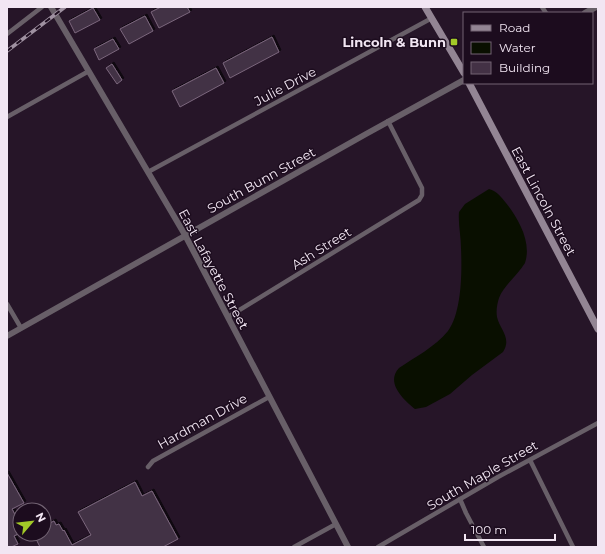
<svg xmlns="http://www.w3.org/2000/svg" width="605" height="554" font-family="Montserrat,sans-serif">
  <defs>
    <filter id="shadow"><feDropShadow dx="2" dy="-2" stdDeviation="0" flood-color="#0009"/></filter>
  </defs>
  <rect width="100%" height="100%" fill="#261528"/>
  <!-- water -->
  <path fill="#090f00" d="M489 189C497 191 501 197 506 203 518 218 532 242 525 263 518 275 504 285 499 298 497 304 496 311 497 317 500 330 512 338 503 352L472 375 450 394 426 407 415 409C404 400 385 383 399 368 415 357 435 347 448 331 462 312 462 271 461 248 461 236 458 224 459 212L465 204Z"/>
  <!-- building -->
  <g fill="#433145" stroke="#7b677d" filter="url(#shadow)">
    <path d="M161 7H187L190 12 159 28 151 12Z"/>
    <path d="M93 8 100 20 75 33 69 21Z"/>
    <path d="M145 16 153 31 129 44 120 29Z"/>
    <path d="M272 37 279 52 230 78 223 63Z"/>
    <path d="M113 39 119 49 99 60 94 49Z"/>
    <path d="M112 64 122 80 117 84 106 68Z"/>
    <path d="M216 68 224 83 180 107 172 91Z"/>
    <path d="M7 473 24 503 12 509 20 524V533L14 536 18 544 11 547H7Z"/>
    <path d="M135 482 142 496 152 491 178 539 163 547H40L35 537 40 534H44V526L54 521 56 525 59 524 63 531 64 530 72 545 91 535 78 512Z"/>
  </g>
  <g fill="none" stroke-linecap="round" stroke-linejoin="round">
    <!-- minor -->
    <g stroke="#685f68" stroke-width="4.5">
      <path d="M542 7 546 13"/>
      <path d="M7 34 42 7"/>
      <path d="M7 117 89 71"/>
      <path d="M148 172 432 18"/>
      <path d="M7 304 21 328"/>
      <path d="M228 317 419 200 422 195V188L388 121"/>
      <path d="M530 460 573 547"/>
      <path d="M148 467 153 461 269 397"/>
      <path d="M460 499 466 513 484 547"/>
      <path d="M294 547 336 524"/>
      <path d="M378 547 498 477 598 423"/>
    </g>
    <!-- tertiary -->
    <g stroke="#685f68" stroke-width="6">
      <path d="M51 7 185 235 348 547"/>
      <path d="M585 13 596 7"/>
      <path d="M7 336 366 134 464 80"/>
    </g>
    <!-- secondary -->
    <g stroke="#938594" stroke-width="7">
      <path d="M425 7 464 73"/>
      <path d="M469 83 598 329"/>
    </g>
    <!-- rail casing -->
    <g stroke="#9f91a1" stroke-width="3.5">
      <path id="rail" d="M7 51 65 7"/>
    </g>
    <!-- rail -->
    <use href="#rail" stroke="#1c0c1e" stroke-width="2" stroke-dasharray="6" stroke-linecap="butt"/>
  </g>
  <!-- markers -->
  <rect fill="#a2c928" stroke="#1c0c1e" stroke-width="1.5" x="450" y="38" width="8" height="8" rx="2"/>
  <g text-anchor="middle" stroke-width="3" stroke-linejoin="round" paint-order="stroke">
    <!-- poi labels -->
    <g font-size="13" font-weight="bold" fill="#f2e6f3" stroke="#1c0c1e" text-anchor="end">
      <text x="446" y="47">Lincoln &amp; Bunn</text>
    </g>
    <!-- street labels -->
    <g font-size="13" fill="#f2e6f3" stroke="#1c0c1e">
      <text transform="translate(285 86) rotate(-28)" y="5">Julie Drive</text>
      <text transform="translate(261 180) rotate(-29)" y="5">South Bunn Street</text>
      <text transform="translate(544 201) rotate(62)" y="5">East Lincoln Street</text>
      <text transform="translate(321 248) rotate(-32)" y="5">Ash Street</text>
      <text transform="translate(214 269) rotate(62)" y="5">East Lafayette Street</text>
      <text transform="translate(202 421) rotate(-29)" y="5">Hardman Drive</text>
      <text transform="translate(482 475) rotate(-30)" y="5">South Maple Street</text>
    </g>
  </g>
  <!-- border -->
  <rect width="605" height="554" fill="none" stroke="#f2e6f3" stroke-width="16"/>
  <!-- legend -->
  <rect x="463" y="12" width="130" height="72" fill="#1c0c1e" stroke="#726373"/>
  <rect x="471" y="25" width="20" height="6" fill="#938594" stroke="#726373"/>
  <text x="499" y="32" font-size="12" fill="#f2e6f3">Road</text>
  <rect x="471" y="42" width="20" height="12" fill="#090f00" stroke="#726373"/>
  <text x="499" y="52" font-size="12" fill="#f2e6f3">Water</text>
  <rect x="471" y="62" width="20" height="12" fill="#433145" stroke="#726373"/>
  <text x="499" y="72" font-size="12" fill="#f2e6f3">Building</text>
  <!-- north arrow -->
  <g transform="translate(32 522) rotate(62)"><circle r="19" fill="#1c0c1e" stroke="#726373"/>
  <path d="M0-3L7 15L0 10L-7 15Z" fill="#a2c928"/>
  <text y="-6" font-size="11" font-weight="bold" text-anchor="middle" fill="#f2e6f3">N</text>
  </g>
  <!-- scale -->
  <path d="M465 534v6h90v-6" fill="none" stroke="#f2e6f3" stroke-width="2"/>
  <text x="471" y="534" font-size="12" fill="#f2e6f3" stroke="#1c0c1e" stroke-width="3" paint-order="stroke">100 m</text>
</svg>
